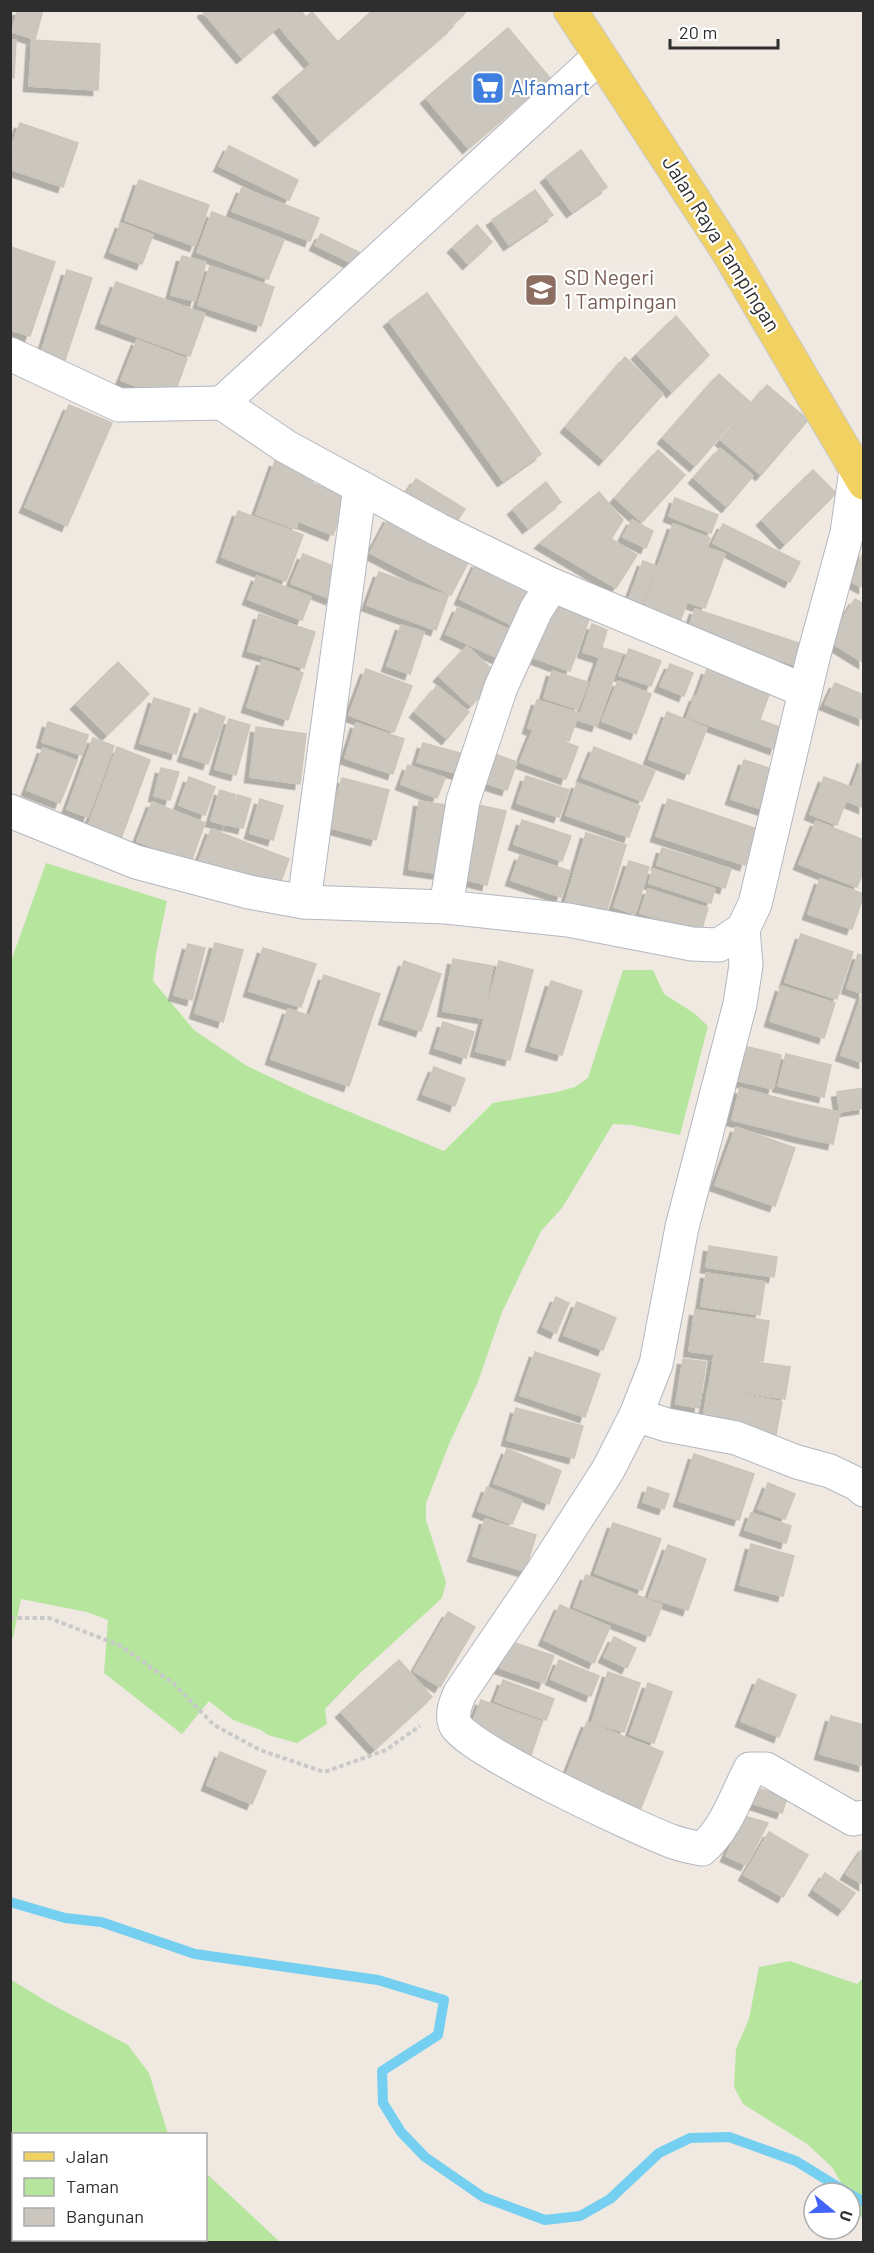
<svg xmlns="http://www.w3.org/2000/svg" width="874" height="2253" font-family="Barlow,sans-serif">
  <defs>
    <filter id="shadow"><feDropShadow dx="-5.5" dy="5.5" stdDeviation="0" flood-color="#0004"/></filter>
  </defs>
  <rect width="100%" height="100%" fill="#efe9e1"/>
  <!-- green -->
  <g fill="#b6e59e">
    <path d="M46 863 167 901 156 954 153 981 194 1030 247 1066 304 1093 444 1151 493 1103 557 1092 575 1087 588 1078 623 970H653L664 994 694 1013 708 1026 680 1135 631 1125 613 1124 562 1208 541 1231 502 1312 478 1382 450 1442 426 1503V1520L446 1582 442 1598 358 1675 325 1709 327 1724 297 1743 268 1735 261 1730 233 1720 209 1701 182 1734 104 1673 108 1620 87 1612 21 1599 13 1638H11L10 964Z"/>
    <path d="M790 1961 857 1984 863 1978V2220L850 2198V2193H847L832 2167 807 2144 743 2104 734 2087 736 2049 749 2019 759 1967Z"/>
    <path d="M10 1979 49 2003 128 2045 149 2073 168 2134H14V2240H206V2173L280 2242H11Z"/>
  </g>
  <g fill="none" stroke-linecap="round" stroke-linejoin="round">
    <!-- stream -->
    <g stroke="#75cff0" stroke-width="10">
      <path d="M10 1902 65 1918 101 1922 195 1954 378 1980 444 2000 438 2035 382 2071 383 2103 401 2132 425 2157 483 2197 545 2220 580 2216 610 2199 659 2153 690 2138 729 2137 796 2161 848 2193"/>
      <path d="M850 2194 864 2202"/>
    </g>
  </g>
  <!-- building -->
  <g fill="#cbc7bf" stroke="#cbc5ba" stroke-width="1.5" filter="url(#shadow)">
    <path d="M18 10H43L35 39 12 32Z"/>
    <path d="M204 10H239L241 13 244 10H300L306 17 286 35 279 26 242 58 203 12Z"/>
    <path d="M373 10H440L453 27 320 141 278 92 311 64 286 35 312 12 338 42Z"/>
    <path d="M440 10H468L452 25Z"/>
    <path d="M508 28 550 78 468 148 426 98Z"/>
    <path d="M10 40H16L14 78 10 77Z"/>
    <path d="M32 40 100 44 98 90 29 86Z"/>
    <path d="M20 123 78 143 63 187 10 169V151Z"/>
    <path d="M229 146 298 180 289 200 219 166Z"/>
    <path d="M581 150 607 187 572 212 546 177Z"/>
    <path d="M139 180 209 205 195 246 125 220Z"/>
    <path d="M242 188 319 218 310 241 232 211Z"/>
    <path d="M535 190 553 215 509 245 492 220Z"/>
    <path d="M212 212 284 240 268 279 197 252Z"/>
    <path d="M121 223 153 235 142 264 110 252Z"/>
    <path d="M477 225 492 242 468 264 453 247Z"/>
    <path d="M321 234 367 256 362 268 315 245Z"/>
    <path d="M11 247 55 262 30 336 10 330Z"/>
    <path d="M182 256 206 262 195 301 171 295Z"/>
    <path d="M210 266 274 287 261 326 198 305Z"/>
    <path d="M67 270 92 278 65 360 41 353Z"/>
    <path d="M116 282 205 314 190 356 101 323Z"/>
    <path d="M427 293 541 454 503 481 389 321Z"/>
    <path d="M676 316 709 355 672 392 637 354Z"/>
    <path d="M137 340 187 359 172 400 121 380Z"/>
    <path d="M625 357 663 394 604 460 566 427Z"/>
    <path d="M719 374 750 402 695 466 663 438Z"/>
    <path d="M767 385 808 420 761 475 721 440Z"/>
    <path d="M69 405 112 423 67 526 25 507Z"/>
    <path d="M720 448 753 476 727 507 694 478Z"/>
    <path d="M658 450 685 475 642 522 615 498Z"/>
    <path d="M275 461 316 476 312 483 347 496 333 535 298 521 296 529 256 514Z"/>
    <path d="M813 470 836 493 785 544 762 520Z"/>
    <path d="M416 479 465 509 455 524 406 494Z"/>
    <path d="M546 482 561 502 528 528 513 509Z"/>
    <path d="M599 492 623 520 611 539 637 555 616 588 540 543Z"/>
    <path d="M675 498 718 515 711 533 669 516Z"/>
    <path d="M238 511 303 535 286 581 222 557Z"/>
    <path d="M389 517 470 559 451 595 370 553Z"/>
    <path d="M632 520 653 531 646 548 623 537Z"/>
    <path d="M673 524 710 538 681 619 644 606Z"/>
    <path d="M723 524 800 562 790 582 713 543Z"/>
    <path d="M708 548 725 554 705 608 688 602Z"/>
    <path d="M864 550V588L852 582Z"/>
    <path d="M303 554 343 570 331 599 291 583Z"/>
    <path d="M643 561 656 566 641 606 628 601Z"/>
    <path d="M477 562 530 587 512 625 460 599Z"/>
    <path d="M379 572 448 596 436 630 367 605Z"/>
    <path d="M257 576 311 597 302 620 248 599Z"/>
    <path d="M855 599 864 604V663L829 641Z"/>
    <path d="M551 603 590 617 570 671 532 657Z"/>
    <path d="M458 607 510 630 498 658 446 634Z"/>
    <path d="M695 609 808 646 801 667 688 631Z"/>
    <path d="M259 614 315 632 304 668 248 651Z"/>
    <path d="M592 624 607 630 599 657 583 652Z"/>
    <path d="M401 625 424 632 410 674 387 666Z"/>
    <path d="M467 646 499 676 471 706 439 676Z"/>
    <path d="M603 648 622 654 597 726 578 720Z"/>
    <path d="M629 649 661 661 651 686 619 675Z"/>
    <path d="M262 660 303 673 288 720 247 707Z"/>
    <path d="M118 662 149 694 107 735 76 704Z"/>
    <path d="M670 664 693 673 684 696 660 686Z"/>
    <path d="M366 669 412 686 394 732 349 715Z"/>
    <path d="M707 669 770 692 760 719 697 696Z"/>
    <path d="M552 671 588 682 578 709 544 698Z"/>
    <path d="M618 681 651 694 636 734 602 721Z"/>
    <path d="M835 683 864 695V720L825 704Z"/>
    <path d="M437 686 469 712 447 739 415 712Z"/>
    <path d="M695 696 782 728 775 749 687 717Z"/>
    <path d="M154 698 190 709 176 754 140 743Z"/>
    <path d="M537 700 579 713 569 741 528 728Z"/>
    <path d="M200 708 225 717 208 764 183 756Z"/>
    <path d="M667 712 707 728 689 774 649 759Z"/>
    <path d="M229 719 250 725 236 775 215 769Z"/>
    <path d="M48 722 88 735 82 755 42 742Z"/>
    <path d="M356 723 404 739 393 774 345 758Z"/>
    <path d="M256 727 306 734 300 784 250 777Z"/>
    <path d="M533 730 578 747 566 779 520 762Z"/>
    <path d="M93 738 114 746 88 817 67 809Z"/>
    <path d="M423 743 464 754 459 774 417 762Z"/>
    <path d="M117 747 150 760 119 844 86 832Z"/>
    <path d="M594 747 655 771 642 801 582 777Z"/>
    <path d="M43 748 77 761 60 803 27 790Z"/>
    <path d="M489 752 517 762 507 790 479 781Z"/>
    <path d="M863 758 864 759V808L847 801Z"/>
    <path d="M744 760 778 771 765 810 731 799Z"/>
    <path d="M408 765 445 778 437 798 401 784Z"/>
    <path d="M161 768 179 772 170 800 154 796Z"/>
    <path d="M526 776 569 790 559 817 517 803Z"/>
    <path d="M189 777 215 787 205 815 179 805Z"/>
    <path d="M824 777 851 787 837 825 810 814Z"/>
    <path d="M342 778 389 790 376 840 328 827Z"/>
    <path d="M577 783 640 806 629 837 566 815Z"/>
    <path d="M220 790 236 795 227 825 211 821Z"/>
    <path d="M238 795 251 799 243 828 229 825Z"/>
    <path d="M260 799 283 806 273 840 250 833Z"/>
    <path d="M668 799 757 829 745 865 656 836Z"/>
    <path d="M419 801 452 806 441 874 409 869Z"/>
    <path d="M152 802 205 823 191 862 137 841Z"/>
    <path d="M474 804 506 811 487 885 456 877Z"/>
    <path d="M522 820 571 836 562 861 514 844Z"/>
    <path d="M816 821 864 840V870L857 887 799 864Z"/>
    <path d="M211 829 289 859 276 895 197 866Z"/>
    <path d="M586 833 626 845 605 916 565 904Z"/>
    <path d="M662 848 731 869 725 888 657 865Z"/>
    <path d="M520 855 570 871 561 897 511 880Z"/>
    <path d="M629 861 649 867 635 914 614 907Z"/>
    <path d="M653 869 715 889 711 903 649 883Z"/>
    <path d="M820 879 864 894 852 929 808 914Z"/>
    <path d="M648 889 708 908 701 932 640 913Z"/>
    <path d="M801 934 853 952 837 999 785 982Z"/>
    <path d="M215 943 243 950 223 1022 195 1013Z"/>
    <path d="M188 944 205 948 192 1000 174 995Z"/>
    <path d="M263 948 316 964 301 1007 249 991Z"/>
    <path d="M858 954 864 956V994L847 988Z"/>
    <path d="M453 959 493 966 483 1018 443 1011Z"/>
    <path d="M404 961 441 974 421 1031 384 1019Z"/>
    <path d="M499 961 533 970 510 1060 476 1051Z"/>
    <path d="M324 975 380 994 349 1086 271 1059 288 1009 310 1016Z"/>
    <path d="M551 981 582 991 562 1055 531 1046Z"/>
    <path d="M781 986 835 1003 824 1038 770 1021Z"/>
    <path d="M862 995H864V1063L841 1055Z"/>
    <path d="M443 1022 474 1032 466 1058 435 1048Z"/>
    <path d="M748 1047 781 1055 773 1089 739 1081Z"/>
    <path d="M786 1054 831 1065 824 1097 778 1086Z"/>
    <path d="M434 1067 465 1079 455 1106 423 1094Z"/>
    <path d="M740 1088 798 1103 790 1134 732 1120Z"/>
    <path d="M864 1088V1108L840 1112 837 1092Z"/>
    <path d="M798 1103 840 1112 833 1144 791 1135Z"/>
    <path d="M736 1127 795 1148 775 1206 715 1185Z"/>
    <path d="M709 1246 777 1257 774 1277 706 1267Z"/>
    <path d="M706 1273 765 1282 760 1315 701 1306Z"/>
    <path d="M556 1297 569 1303 556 1333 543 1327Z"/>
    <path d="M577 1302 616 1318 603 1350 564 1335Z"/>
    <path d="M695 1310 769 1321 763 1361 689 1351Z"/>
    <path d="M535 1352 600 1374 585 1417 520 1395Z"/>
    <path d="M714 1356 790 1367 785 1399 709 1387Z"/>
    <path d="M683 1359 706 1362 699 1408 676 1404Z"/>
    <path d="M708 1388 782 1402 775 1440 702 1426Z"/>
    <path d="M516 1408 583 1426 574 1458 507 1440Z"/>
    <path d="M507 1449 561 1471 549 1504 494 1483Z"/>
    <path d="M694 1454 754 1474 739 1520 679 1501Z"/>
    <path d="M768 1483 795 1494 785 1519 758 1509Z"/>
    <path d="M487 1487 522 1501 512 1524 478 1511Z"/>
    <path d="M648 1487 669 1494 664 1509 643 1502Z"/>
    <path d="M751 1513 791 1526 786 1543 745 1530Z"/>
    <path d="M485 1519 536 1535 525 1571 473 1556Z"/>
    <path d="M613 1523 661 1539 642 1590 595 1573Z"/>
    <path d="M751 1544 794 1556 783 1596 740 1585Z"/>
    <path d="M668 1545 706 1559 688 1610 649 1597Z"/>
    <path d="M586 1575 662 1605 650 1636 574 1607Z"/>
    <path d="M560 1605 610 1627 594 1663 544 1640Z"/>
    <path d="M448 1612 475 1627 440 1687 414 1671Z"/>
    <path d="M614 1637 636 1648 627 1668 604 1657Z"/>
    <path d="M509 1641 554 1656 544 1683 500 1668Z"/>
    <path d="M399 1660 432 1697 375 1749 341 1712Z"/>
    <path d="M559 1660 599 1676 591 1696 551 1679Z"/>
    <path d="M608 1672 640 1683 624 1732 592 1722Z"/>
    <path d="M758 1679 796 1695 779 1737 741 1721Z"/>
    <path d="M503 1680 554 1699 546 1720 495 1701Z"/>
    <path d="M648 1683 672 1692 654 1743 630 1734Z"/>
    <path d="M481 1700 542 1722 531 1755 469 1732Z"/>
    <path d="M831 1716 864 1725V1766L820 1754Z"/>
    <path d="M587 1722 630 1739 604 1805 561 1788Z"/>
    <path d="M630 1739 663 1752 637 1818 604 1805Z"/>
    <path d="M220 1752 266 1771 252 1804 207 1785Z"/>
    <path d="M761 1789 787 1798 782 1813 752 1803Z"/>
    <path d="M744 1816 768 1823 746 1865 726 1856Z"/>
    <path d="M769 1832 808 1855 783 1897 744 1875Z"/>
    <path d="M864 1847V1885L846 1874Z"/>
    <path d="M825 1873 855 1893 843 1910 814 1890Z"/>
  </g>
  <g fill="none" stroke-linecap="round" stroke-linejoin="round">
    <!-- minor casing -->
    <g stroke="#b4b7c1" stroke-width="35">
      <g id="minor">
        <path d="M10 354 119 405 222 403 285 446 439 530 552 585 805 691"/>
        <path d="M222 403 600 56"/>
        <path d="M10 811 136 862 249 892 304 902 446 907 568 920 692 944 719 945 743 929 755 904 813 658 847 533 856 470"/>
        <path d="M304 902 360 487"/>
        <path d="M446 907 463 801 501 687 536 610 552 585"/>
        <path d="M743 929 746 965 740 1004 682 1227 656 1364 636 1415 608 1470 541 1574 460 1693C456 1702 451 1713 455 1724 464 1748 639 1829 671 1841 681 1845 692 1847 702 1849 726 1829 736 1796 750 1769H766L853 1819 864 1817"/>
        <path d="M636 1415 667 1425 736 1438 797 1462 830 1471 857 1484 864 1490"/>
      </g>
    </g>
    <!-- primary casing -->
    <g stroke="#c9c9c9" stroke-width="35">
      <path id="primary" d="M570 10 728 252 864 483"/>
    </g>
    <!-- path -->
    <path stroke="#c9c9c9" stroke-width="4" stroke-dasharray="4.5 3" stroke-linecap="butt" d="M10 1618H49L119 1645 173 1683 214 1725 260 1750 324 1772 386 1750 420 1726"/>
    <!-- minor -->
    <use href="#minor" stroke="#fff" stroke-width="33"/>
    <!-- primary -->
    <use href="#primary" stroke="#f2d163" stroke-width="33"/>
  </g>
  <!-- icons -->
  <defs>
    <g id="supermarket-square" transform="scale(1.725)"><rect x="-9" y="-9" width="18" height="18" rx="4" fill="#3f7fe0" stroke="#fff"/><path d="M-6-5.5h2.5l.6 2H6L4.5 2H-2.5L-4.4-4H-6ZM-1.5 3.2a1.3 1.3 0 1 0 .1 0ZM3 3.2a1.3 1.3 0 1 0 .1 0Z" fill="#fff"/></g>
    <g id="school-square" transform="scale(1.725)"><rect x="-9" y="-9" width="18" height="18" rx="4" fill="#8d6e63" stroke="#fff"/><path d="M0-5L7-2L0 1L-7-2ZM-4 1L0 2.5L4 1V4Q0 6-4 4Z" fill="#fff"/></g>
  </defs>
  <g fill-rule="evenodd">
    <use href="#supermarket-square" x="488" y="88"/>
    <use href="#school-square" x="541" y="290"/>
  </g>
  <g text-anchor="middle" stroke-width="4.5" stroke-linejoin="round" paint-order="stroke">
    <!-- shop labels -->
    <g font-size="21" fill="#366cbe" stroke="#fff" text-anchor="start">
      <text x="511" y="95">Alfamart</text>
    </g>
    <!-- street labels -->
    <g font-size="21" fill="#2e2e2e" stroke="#fff">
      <text transform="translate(721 244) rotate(58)" y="7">Jalan Raya Tampingan</text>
    </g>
    <!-- education labels -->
    <g font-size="21" fill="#785e54" stroke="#fff" text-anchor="start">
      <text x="564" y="285">SD Negeri<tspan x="564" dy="24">1 Tampingan</tspan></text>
    </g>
  </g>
  <!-- border -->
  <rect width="874" height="2253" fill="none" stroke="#2e2e2e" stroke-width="24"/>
  <!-- legend -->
  <rect x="12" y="2133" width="195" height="108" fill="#ffffff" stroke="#ababab" stroke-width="1.5"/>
  <rect x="24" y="2152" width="30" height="9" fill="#f2d163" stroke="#ababab" stroke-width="1.5"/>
  <text x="66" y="2163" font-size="18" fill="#2e2e2e">Jalan</text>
  <rect x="24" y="2178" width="30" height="18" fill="#b6e59e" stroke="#ababab" stroke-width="1.5"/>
  <text x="66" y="2193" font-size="18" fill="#2e2e2e">Taman</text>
  <rect x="24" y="2208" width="30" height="18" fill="#cbc7bf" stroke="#ababab" stroke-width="1.5"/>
  <text x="66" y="2223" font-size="18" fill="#2e2e2e">Bangunan</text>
  <!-- north arrow -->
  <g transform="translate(832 2211) rotate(109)"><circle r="28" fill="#ffffff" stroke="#ababab" stroke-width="1.5"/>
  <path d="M0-4.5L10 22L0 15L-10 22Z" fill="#4264fb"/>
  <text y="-9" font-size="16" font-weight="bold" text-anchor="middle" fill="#2e2e2e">U</text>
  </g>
  <!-- scale -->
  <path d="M670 39v9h108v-9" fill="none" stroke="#2e2e2e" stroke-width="3"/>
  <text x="679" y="39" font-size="18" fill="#2e2e2e" stroke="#ffffff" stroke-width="4.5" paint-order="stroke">20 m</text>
</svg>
